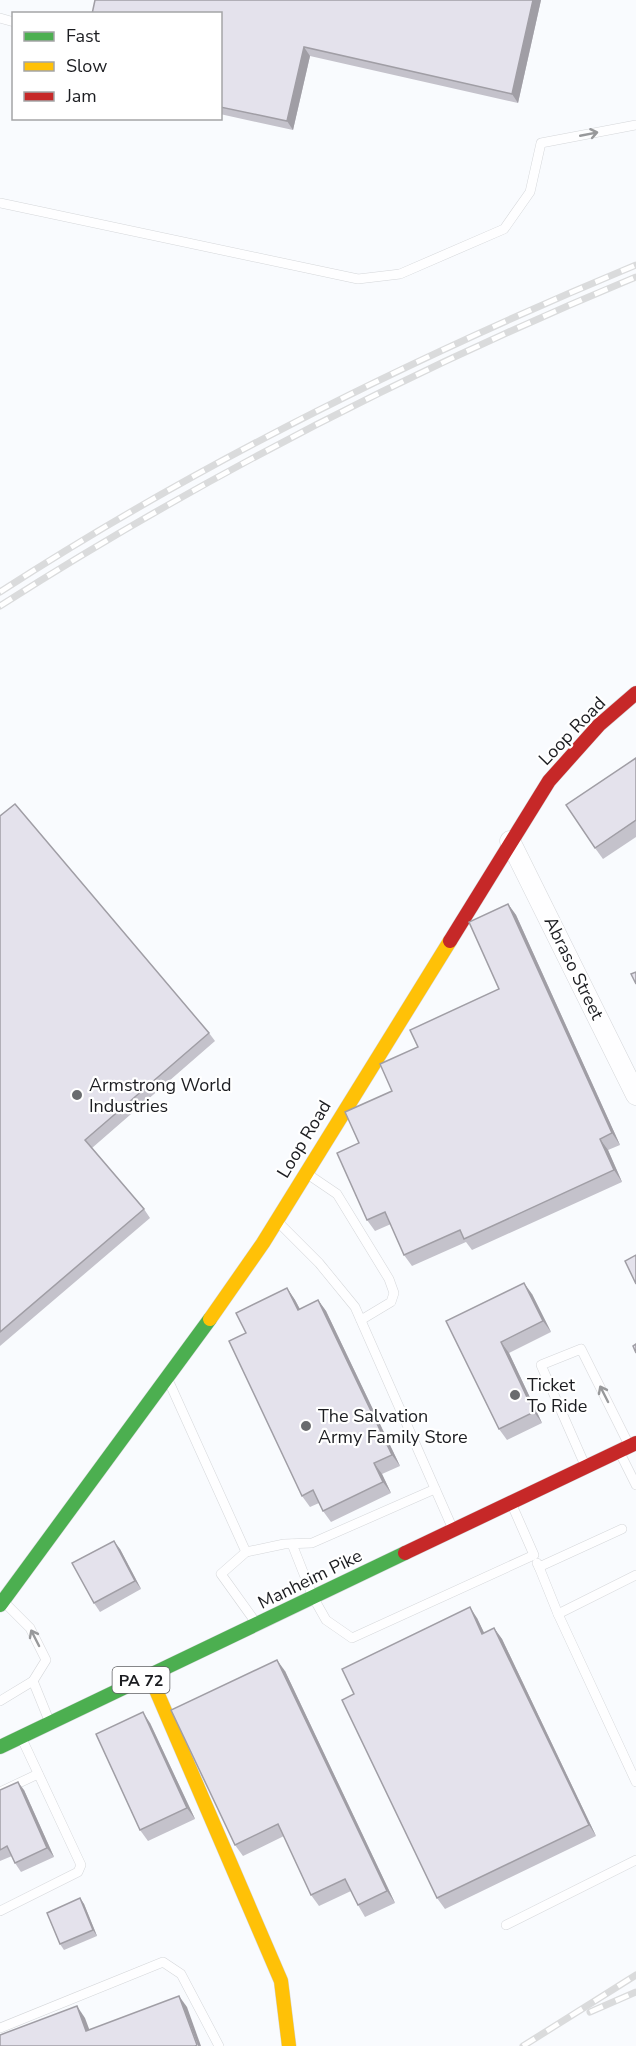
<svg xmlns="http://www.w3.org/2000/svg" width="636" height="2046" font-family="'Nunito Sans',sans-serif">
  <rect width="100%" height="100%" fill="#f9fbfe"/>
  <g fill="none" stroke-linecap="round" stroke-linejoin="round">
    <!-- lane casing -->
    <g stroke="#d5d7da" stroke-width="10">
      <g id="lane">
        <path d="M0 18 14 22"/>
        <path d="M0 203 358 279 400 274 504 229 530 192 541 143 636 125"/>
        <path d="M309 1175 337 1194 389 1279 394 1293 391 1302 361 1320"/>
        <path d="M278 1222 319 1263 355 1307 452 1527"/>
        <path d="M170 1384 246 1552"/>
        <path d="M621 1455 636 1485"/>
        <path d="M584 1463 541 1365 581 1349 627 1441"/>
        <path d="M292 1544 313 1597 326 1620 352 1638 534 1555 512 1505"/>
        <path d="M537 1563 539 1567 622 1529"/>
        <path d="M539 1567 558 1614 636 1575"/>
        <path d="M558 1614 636 1782"/>
        <path d="M254 1620 221 1574 246 1552 284 1544 312 1543 435 1489"/>
        <path d="M33 1681 48 1718"/>
        <path d="M0 1701 33 1681 46 1660 30 1628 5 1603"/>
        <path d="M0 1792 38 1774"/>
        <path d="M0 1911 78 1872 81 1865 22 1739"/>
        <path d="M506 1925 636 1860"/>
        <path d="M0 2028 163 1962 181 1974 219 2046"/>
      </g>
    </g>
    <!-- street casing -->
    <g stroke="#d5d7da" stroke-width="21">
      <path id="street" d="M510 841 636 1095"/>
    </g>
    <!-- fast casing -->
    <g stroke="#d5d7da" stroke-width="15">
      <g id="fast">
        <path d="M0 1605 210 1319"/>
        <path d="M0 1747 405 1553"/>
      </g>
    </g>
    <!-- slow casing -->
    <g stroke="#d5d7da" stroke-width="15">
      <g id="slow">
        <path d="M210 1319 263 1243 450 941"/>
        <path d="M150 1676 281 1981 289 2046"/>
      </g>
    </g>
    <!-- jam casing -->
    <g stroke="#d5d7da" stroke-width="15">
      <g id="jam">
        <path d="M450 941 549 781 599 725 636 693"/>
        <path d="M405 1553 636 1443"/>
      </g>
    </g>
    <!-- lane -->
    <use href="#lane" stroke="#fefeff" stroke-width="9"/>
    <!-- street -->
    <use href="#street" stroke="#fefeff" stroke-width="20"/>
    <!-- fast -->
    <use href="#fast" stroke="#4caf50" stroke-width="14"/>
    <!-- slow -->
    <use href="#slow" stroke="#ffc107" stroke-width="14"/>
    <!-- jam -->
    <use href="#jam" stroke="#c62828" stroke-width="14"/>
    <!-- rail casing -->
    <g stroke="#dadbdc" stroke-width="7">
      <g id="rail">
        <path d="M0 592C199 463 417 356 636 265"/>
        <path d="M0 606C201 478 416 368 636 277"/>
        <path d="M590 2012 636 1992"/>
        <path d="M523 2046 636 1975"/>
      </g>
    </g>
    <!-- rail -->
    <use href="#rail" stroke="#fff" stroke-width="4.5" stroke-dasharray="14" stroke-linecap="butt"/>
  </g>
  <!-- wall -->
  <g fill="#c4c2cb">
    <path d="M95 0H541L518 103 310 56 293 130 220 114V14Z"/>
    <path d="M636 758V837L603 859 595 848Z"/>
    <path d="M0 816 209 1033 215 1041 92 1148 144 1209 150 1218 0 1346Z"/>
    <path d="M508 904 516 915 620 1145 608 1150 622 1182 472 1250 466 1242 412 1266 404 1255 391 1224 375 1231 367 1220 359 1143 392 1091 418 1047 499 989Z"/>
    <path d="M287 1288 295 1300 300 1309 318 1300 326 1311 400 1466 382 1474 391 1493 331 1522 323 1511 319 1503 310 1507 302 1496 246 1333Z"/>
    <path d="M532 1294 551 1332 509 1353 542 1423 507 1440 499 1429 446 1321Z"/>
    <path d="M120 1549 141 1589 100 1612 94 1603Z"/>
    <path d="M477 1618 484 1633 494 1628 502 1639 596 1836 445 1909 437 1898 354 1694Z"/>
    <path d="M285 1671 395 1903 365 1917 358 1905 351 1891 319 1906 311 1895 284 1836 243 1856 235 1845Z"/>
    <path d="M150 1723 195 1819 148 1841 140 1830Z"/>
    <path d="M0 1790H24L54 1857 21 1872 15 1863 12 1856 0 1861Z"/>
    <path d="M80 1898 84 1904 97 1936 64 1950 60 1944Z"/>
  </g>
  <!-- shaded-wall -->
  <g fill="#a09ea5">
    <path d="M533 0H541L518 103 512 94Z"/>
    <path d="M304 47 310 56 293 130 287 121Z"/>
    <path d="M508 904 516 915 620 1145 612 1133Z"/>
    <path d="M600 1139 608 1150 622 1182 614 1170Z"/>
    <path d="M524 1283 532 1294 551 1332 543 1321Z"/>
    <path d="M287 1288 295 1300 306 1321 298 1310Z"/>
    <path d="M318 1300 326 1311 400 1466 392 1455Z"/>
    <path d="M501 1342 509 1353 542 1423 534 1412Z"/>
    <path d="M374 1463 382 1474 391 1493 383 1482Z"/>
    <path d="M114 1541 120 1549 141 1589 135 1581Z"/>
    <path d="M470 1607 477 1618 490 1645 482 1634Z"/>
    <path d="M494 1628 502 1639 596 1836 589 1825Z"/>
    <path d="M277 1660 285 1671 395 1903 387 1891Z"/>
    <path d="M143 1712 150 1723 195 1819 187 1808Z"/>
    <path d="M18 1782 24 1790 54 1857 47 1848Z"/>
    <path d="M80 1898 84 1904 97 1936 93 1930Z"/>
    <path d="M179 1996 187 2007 201 2046H198Z"/>
    <path d="M77 2006 85 2018 94 2042 86 2031Z"/>
  </g>
  <!-- building -->
  <g fill="#e4e2ec" stroke="#a09ea5" stroke-width="1.5">
    <path d="M95 0H533L512 94 304 47 287 121 220 107V14H92Z"/>
    <path d="M636 758V820L595 848 566 805Z"/>
    <path d="M15 804 209 1033 85 1140 144 1209 0 1332V816Z"/>
    <path d="M508 904 612 1133 600 1139 614 1170 464 1239 460 1230 404 1255 385 1212 367 1220 337 1153 359 1143 345 1112 392 1091 380 1064 418 1047 410 1030 499 989 469 922Z"/>
    <path d="M636 972V984L631 974Z"/>
    <path d="M636 1255V1284L625 1261Z"/>
    <path d="M524 1283 543 1321 501 1342 534 1412 499 1429 446 1321Z"/>
    <path d="M287 1288 298 1310 318 1300 392 1455 374 1463 383 1482 323 1511 313 1490 302 1496 229 1341 246 1333 236 1313Z"/>
    <path d="M636 1344V1353L633 1346Z"/>
    <path d="M114 1541 135 1581 94 1603 72 1563Z"/>
    <path d="M470 1607 482 1634 494 1628 589 1825 437 1898 342 1700 354 1694 342 1669Z"/>
    <path d="M277 1660 387 1891 358 1905 345 1879 311 1895 278 1824 235 1845 171 1710Z"/>
    <path d="M143 1712 187 1808 140 1830 96 1734Z"/>
    <path d="M18 1782 47 1848 15 1863 7 1846 0 1850V1790Z"/>
    <path d="M80 1898 93 1930 60 1944 47 1913Z"/>
    <path d="M179 1996 197 2045 195 2046H0V2035L77 2006 86 2031Z"/>
  </g>
  <!-- one-way arrows -->
  <defs><path id="oneway-shaft" d="M-6 0H5M1.5-3L5.5 0L1.5 3" fill="none" stroke-width="1.6" stroke-linecap="round" stroke-linejoin="round" transform="scale(1.5)"/></defs>
  <g stroke="#98999b">
    <use href="#oneway-shaft" transform="translate(589 134) rotate(-11)"/>
    <use href="#oneway-shaft" transform="translate(604 1394) rotate(-117)"/>
    <use href="#oneway-shaft" transform="translate(35 1638) rotate(-117)"/>
  </g>
  <!-- markers -->
  <g fill="#696b6e" stroke="#fff" stroke-width="2">
    <circle cx="77" cy="1095" r="6"/>
    <circle cx="515" cy="1395" r="6"/>
    <circle cx="306" cy="1426" r="6"/>
  </g>
  <g text-anchor="middle" stroke-width="4.5" stroke-linejoin="round" paint-order="stroke">
    <!-- shield labels -->
    <rect fill="#fff" stroke="#606164" stroke-width="1.5" x="112.5" y="1667" width="57" height="26" rx="4.5"/>
    <g font-size="16" font-weight="bold" fill="#1c1d21">
      <text x="141" y="1686">PA 72</text>
    </g>
    <!-- street labels -->
    <g font-size="18" fill="#1c1d21" stroke="#fff">
      <text transform="translate(572 731) rotate(-46)" y="6">Loop Road</text>
      <text transform="translate(574 968) rotate(64)" y="6">Abraso Street</text>
      <text transform="translate(304 1139) rotate(-59)" y="6">Loop Road</text>
      <text transform="translate(310 1579) rotate(-26)" y="6">Manheim Pike</text>
    </g>
    <!-- poi labels -->
    <g font-size="18" fill="#1c1d21" stroke="#fff" text-anchor="start">
      <text x="89" y="1091">Armstrong World<tspan x="89" dy="21">Industries</tspan></text>
      <text x="527" y="1391">Ticket<tspan x="527" dy="21">To Ride</tspan></text>
      <text x="318" y="1422">The Salvation<tspan x="318" dy="21">Army Family Store</tspan></text>
    </g>
  </g>
  <!-- legend -->
  <rect x="12" y="12" width="210" height="108" fill="#ffffff" stroke="#a4a5a6" stroke-width="1.5"/>
  <rect x="24" y="32" width="30" height="9" fill="#4caf50" stroke="#a4a5a6" stroke-width="1.5"/>
  <text x="66" y="42" font-size="18" fill="#1c1d21">Fast</text>
  <rect x="24" y="62" width="30" height="9" fill="#ffc107" stroke="#a4a5a6" stroke-width="1.5"/>
  <text x="66" y="72" font-size="18" fill="#1c1d21">Slow</text>
  <rect x="24" y="92" width="30" height="9" fill="#c62828" stroke="#a4a5a6" stroke-width="1.5"/>
  <text x="66" y="102" font-size="18" fill="#1c1d21">Jam</text>
</svg>
